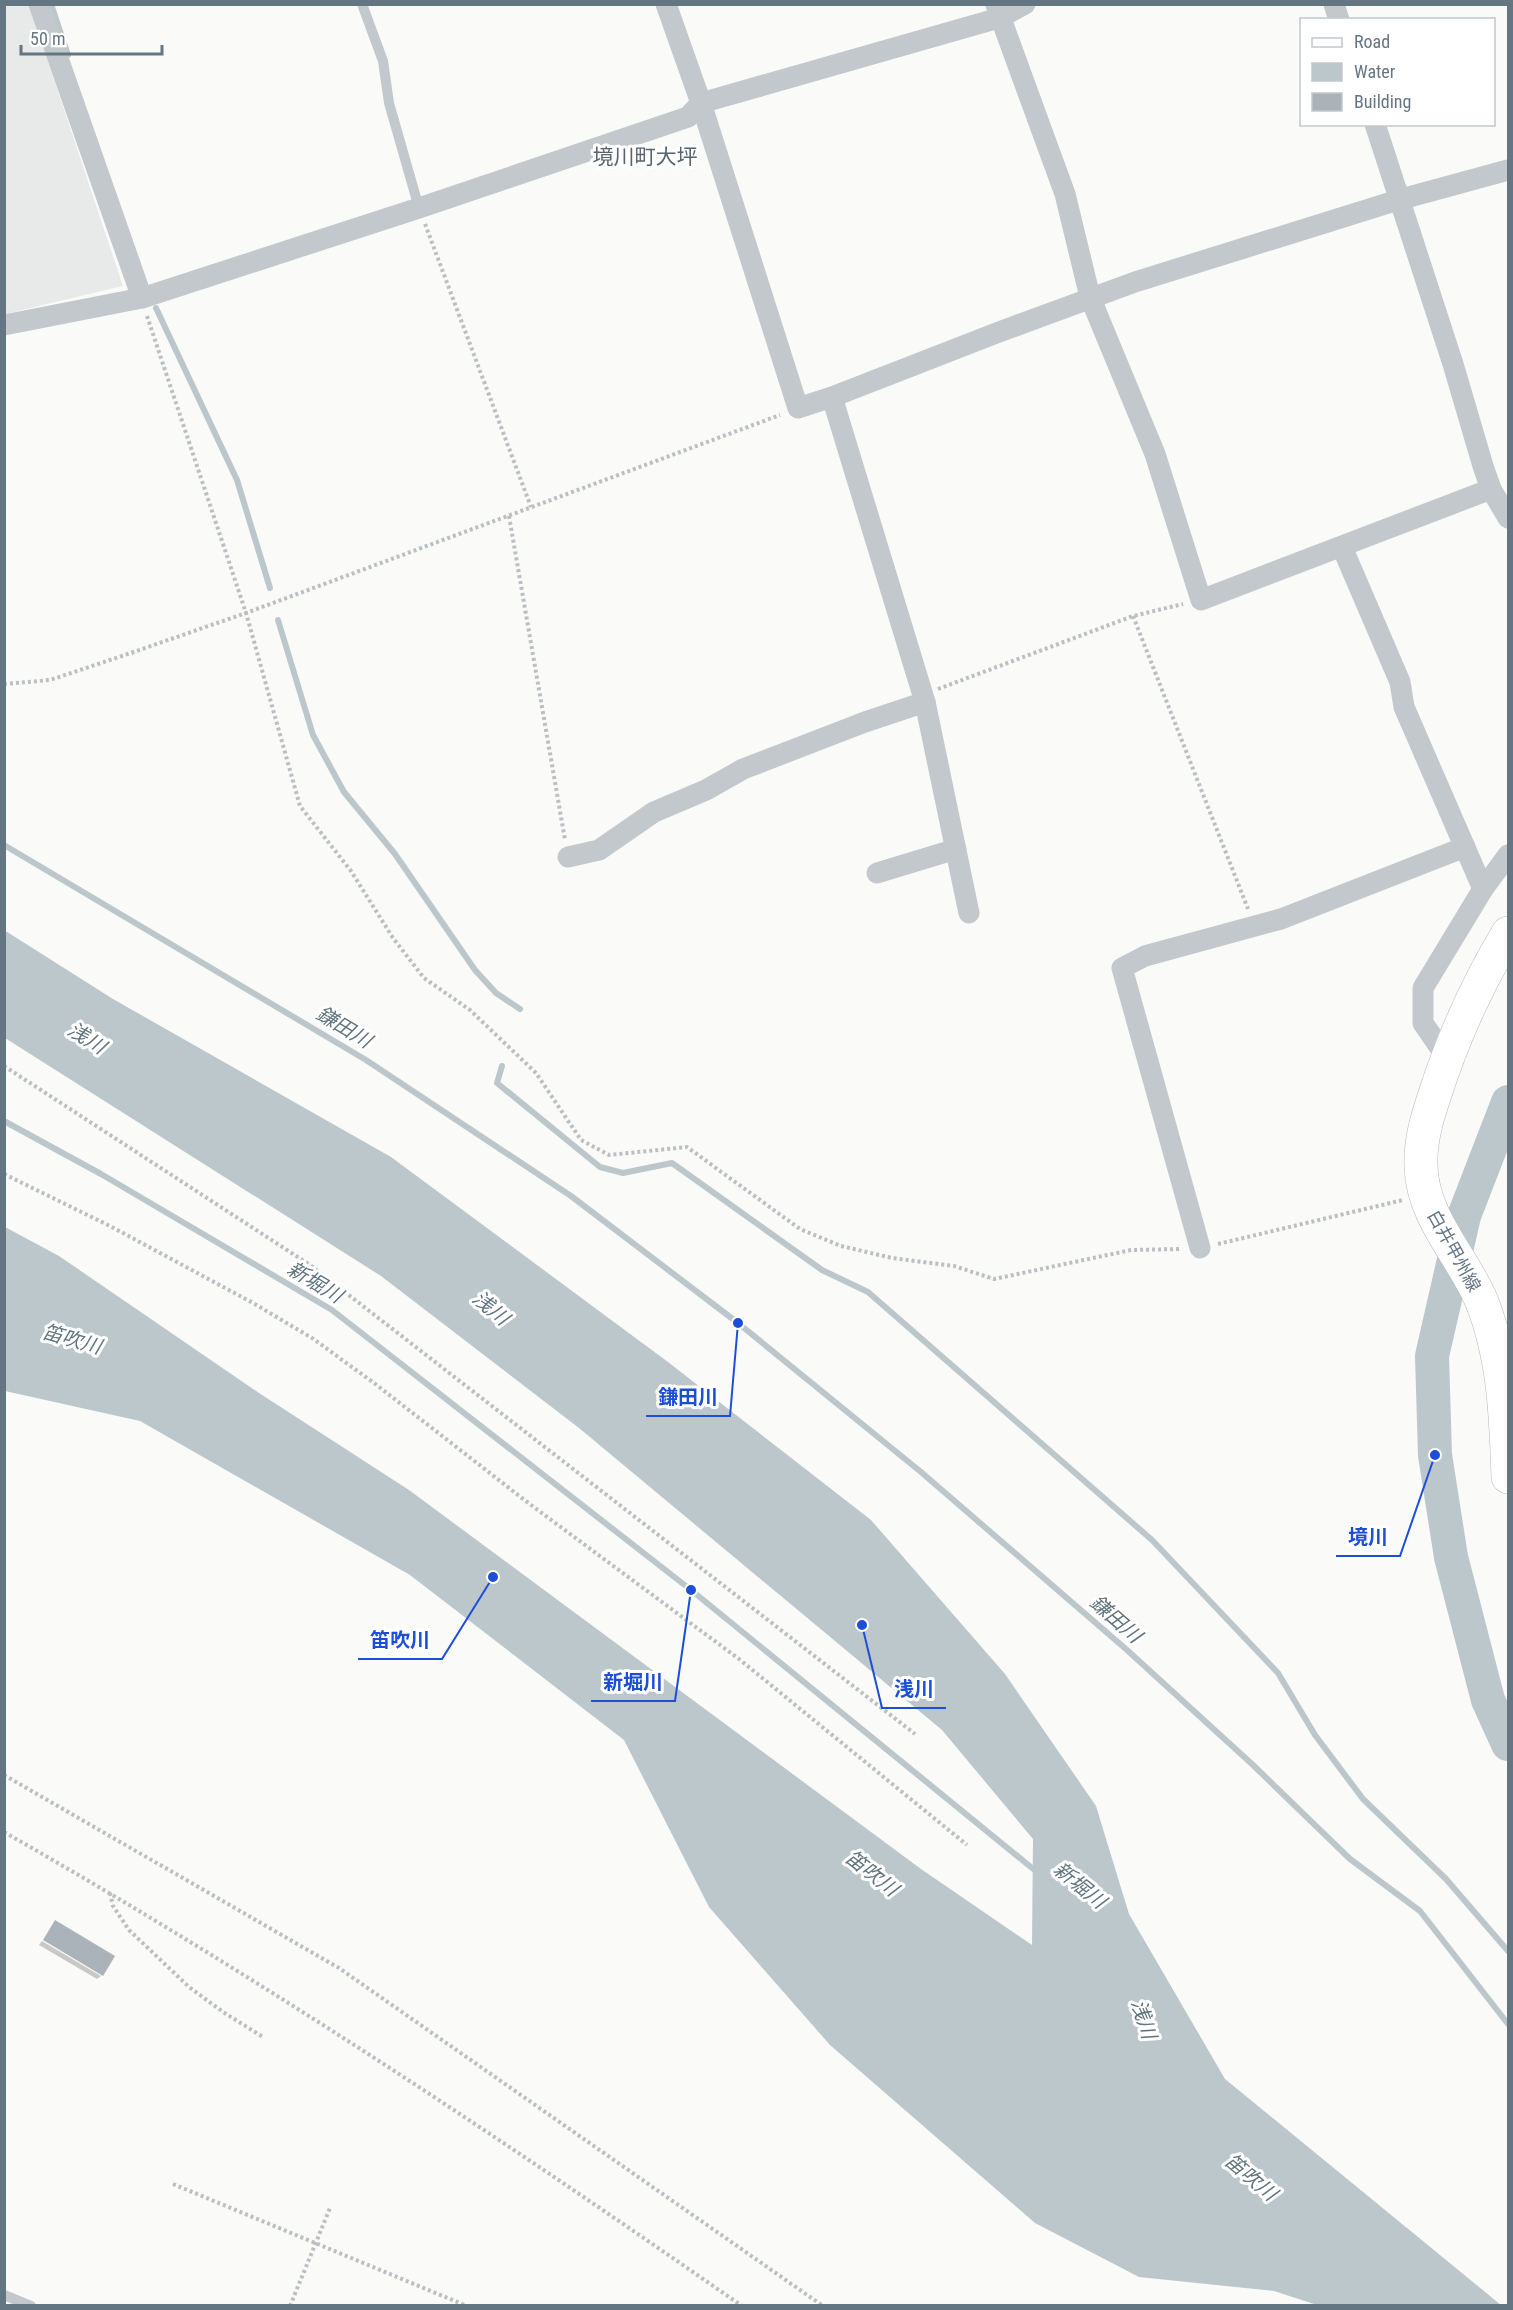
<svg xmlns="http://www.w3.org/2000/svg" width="1513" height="2310" font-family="'Roboto Condensed','Noto Sans JP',sans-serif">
  <rect width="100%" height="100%" fill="#fafaf8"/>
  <!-- built -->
  <path fill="#e8e9e9" d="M4 5H29L123 286 5 314Z"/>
  <!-- water -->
  <path fill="#bbc7cb" d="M4 930 113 999 391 1157 668 1362 871 1520 1005 1674 1096 1806 1129 1914 1225 2079 1501 2305H1317L1274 2291 1139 2277 1035 2223 830 2045 709 1907 624 1740 410 1575 140 1421 5 1391V1227L59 1256 259 1393 409 1490 921 1869 1032 1945 1033 1839 942 1730 579 1428 381 1276 5 1038Z"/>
  <!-- shadow -->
  <path fill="#0003" d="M42 1941 101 1976 97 1979 39 1945Z"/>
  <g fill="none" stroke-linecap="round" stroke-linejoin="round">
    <!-- stream -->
    <g stroke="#bbc7cb" stroke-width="6">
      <path d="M51 4 68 55"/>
      <path d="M156 308 237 480 270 588"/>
      <path d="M278 620 313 735 344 792 395 854 475 970 496 993 520 1009"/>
      <path d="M4 845 366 1060 571 1196 738 1323 921 1472 1127 1650 1253 1765 1350 1859 1420 1911 1508 2024"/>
      <path d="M502 1066 497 1083 600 1167 623 1173 672 1163 822 1270 868 1292 1152 1540 1278 1673 1315 1735 1363 1799 1446 1879 1508 1951"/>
      <path d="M4 1121 101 1174 332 1310 691 1590 1037 1872"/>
    </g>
    <!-- river -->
    <path stroke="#bbc7cb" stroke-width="34" d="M1508 1102 1464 1216 1432 1356 1435 1455 1451 1557 1488 1700 1508 1744"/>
  </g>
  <!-- building -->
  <path fill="#aab3b9" d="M55 1920 115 1956 103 1976 43 1940Z"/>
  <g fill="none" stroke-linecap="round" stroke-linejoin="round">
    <!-- primary casing -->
    <g stroke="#b5babe" stroke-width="34">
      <path id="primary" d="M1508 933C1478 983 1453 1038 1435 1094 1427 1118 1420 1141 1421 1166 1422 1218 1463 1256 1482 1302 1504 1358 1506 1418 1508 1477"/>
    </g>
    <!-- path -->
    <g stroke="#bbbfc2" stroke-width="4" stroke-dasharray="3 3" stroke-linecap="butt">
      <path d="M425 224 531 507"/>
      <path d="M147 316 246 613 300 806 351 871 393 938 424 978 470 1010 536 1073 581 1140 609 1155 687 1147 800 1229 841 1246 892 1258 954 1266 994 1279 1131 1250 1181 1249"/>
      <path d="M509 516 565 840"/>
      <path d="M1133 616 1248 909"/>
      <path d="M4 684 50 680 122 656 246 613 780 415"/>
      <path d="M938 689 1133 616 1183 604"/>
      <path d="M4 1066 310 1265 915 1734"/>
      <path d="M4 1174 110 1226 253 1303 312 1338 374 1383 531 1505 739 1659 967 1845"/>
      <path d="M1218 1244 1403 1200"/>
      <path d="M4 1775 339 1968 823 2306"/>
      <path d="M4 1832C259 1977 502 2139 742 2306"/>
      <path d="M110 1893 113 1906 129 1930 189 1987 223 2012 263 2037"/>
      <path d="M173 2184 467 2306"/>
      <path d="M290 2306 330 2208"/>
    </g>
    <!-- service -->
    <g stroke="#c3c8cc" stroke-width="10">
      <path d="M362 4 383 61 389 103 419 208"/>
      <path d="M4 2295 31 2306"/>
    </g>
    <!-- minor -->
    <g stroke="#c3c8cc" stroke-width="21">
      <path d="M39 4 142 298"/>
      <path d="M666 4 701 103 798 408 832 397 999 332 1135 282 1398 200 1508 170"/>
      <path d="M1334 4 1339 20"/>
      <path d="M996 5 1065 194 1090 297 1155 454 1201 600 1491 489"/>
      <path d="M1375 124 1453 364 1483 466 1491 489 1508 518"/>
      <path d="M4 325 142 298 419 208 688 117 701 103 999 18 1025 4"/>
      <path d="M832 397 925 702 969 913"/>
      <path d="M1342 547 1400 682 1404 707 1483 889"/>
      <path d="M568 857 599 850 654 812 706 790 743 769 865 722 925 702"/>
      <path d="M877 873 956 849"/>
      <path d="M1447 1058 1423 1023V988L1483 889 1508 855"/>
      <path d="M1200 1248 1122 968 1145 956 1281 919 1465 847"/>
    </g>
    <!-- primary -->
    <use href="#primary" stroke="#fff" stroke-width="33"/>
  </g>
  <g text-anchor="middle" stroke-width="6" stroke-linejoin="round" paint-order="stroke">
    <!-- street labels -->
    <g font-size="18" fill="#657683" stroke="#fff">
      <text transform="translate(1454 1251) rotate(61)" y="6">白井甲州線</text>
    </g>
    <!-- water labels -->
    <g font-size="20" font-style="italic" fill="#60757c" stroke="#fff">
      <text transform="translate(344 1027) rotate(31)" y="7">鎌田川</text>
      <text transform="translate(87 1038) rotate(32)" y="7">浅川</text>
      <text transform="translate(315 1282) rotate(31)" y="7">新堀川</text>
      <text transform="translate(491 1308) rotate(40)" y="7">浅川</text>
      <text transform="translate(72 1339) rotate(16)" y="7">笛吹川</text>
      <text transform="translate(1116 1619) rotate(41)" y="7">鎌田川</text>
      <text transform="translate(872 1873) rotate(38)" y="7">笛吹川</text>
      <text transform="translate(1080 1885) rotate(39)" y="7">新堀川</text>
      <text transform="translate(1144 2019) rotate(72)" y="7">浅川</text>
      <text transform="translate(1251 2177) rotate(40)" y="7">笛吹川</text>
    </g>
    <!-- quarter labels -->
    <g font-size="21" fill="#57646e" stroke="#fff">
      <text x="645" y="164">境川町大坪</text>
    </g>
  </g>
  <!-- callouts -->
  <path fill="none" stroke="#1d4ed8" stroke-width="2" d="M738 1323L730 1416H646M1435 1455L1400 1556H1336M493 1577L442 1659H358M691 1590L675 1701H591M862 1625L882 1708H946"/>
  <g fill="#1d4ed8" stroke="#fff" stroke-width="2">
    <circle cx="738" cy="1323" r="6"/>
    <circle cx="1435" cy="1455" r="6"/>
    <circle cx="493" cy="1577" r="6"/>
    <circle cx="691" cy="1590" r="6"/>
    <circle cx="862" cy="1625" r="6"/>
  </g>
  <g font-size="20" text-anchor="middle" font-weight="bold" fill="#1d4ed8" stroke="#fff" stroke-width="6" stroke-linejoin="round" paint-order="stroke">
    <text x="688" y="1404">鎌田川</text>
    <text x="1368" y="1544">境川</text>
    <text x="400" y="1647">笛吹川</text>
    <text x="633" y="1689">新堀川</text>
    <text x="914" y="1696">浅川</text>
  </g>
  <!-- border -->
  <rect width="1513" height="2310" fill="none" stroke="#657683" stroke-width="12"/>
  <!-- legend -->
  <rect x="1300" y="18" width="195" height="108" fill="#ffffff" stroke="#c1c8cd" stroke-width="1.5"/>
  <rect x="1312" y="38" width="30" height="9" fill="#ffffff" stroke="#c1c8cd" stroke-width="1.5"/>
  <text x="1354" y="48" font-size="18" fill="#657683">Road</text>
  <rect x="1312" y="63" width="30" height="18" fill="#bbc7cb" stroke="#c1c8cd" stroke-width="1.5"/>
  <text x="1354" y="78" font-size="18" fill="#657683">Water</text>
  <rect x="1312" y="93" width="30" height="18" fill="#aab3b9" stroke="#c1c8cd" stroke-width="1.5"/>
  <text x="1354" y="108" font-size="18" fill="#657683">Building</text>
  <!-- scale -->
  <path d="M21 45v9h141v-9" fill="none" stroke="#657683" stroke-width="3"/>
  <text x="30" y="45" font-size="18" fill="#657683" stroke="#ffffff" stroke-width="4.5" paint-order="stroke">50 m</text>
</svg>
